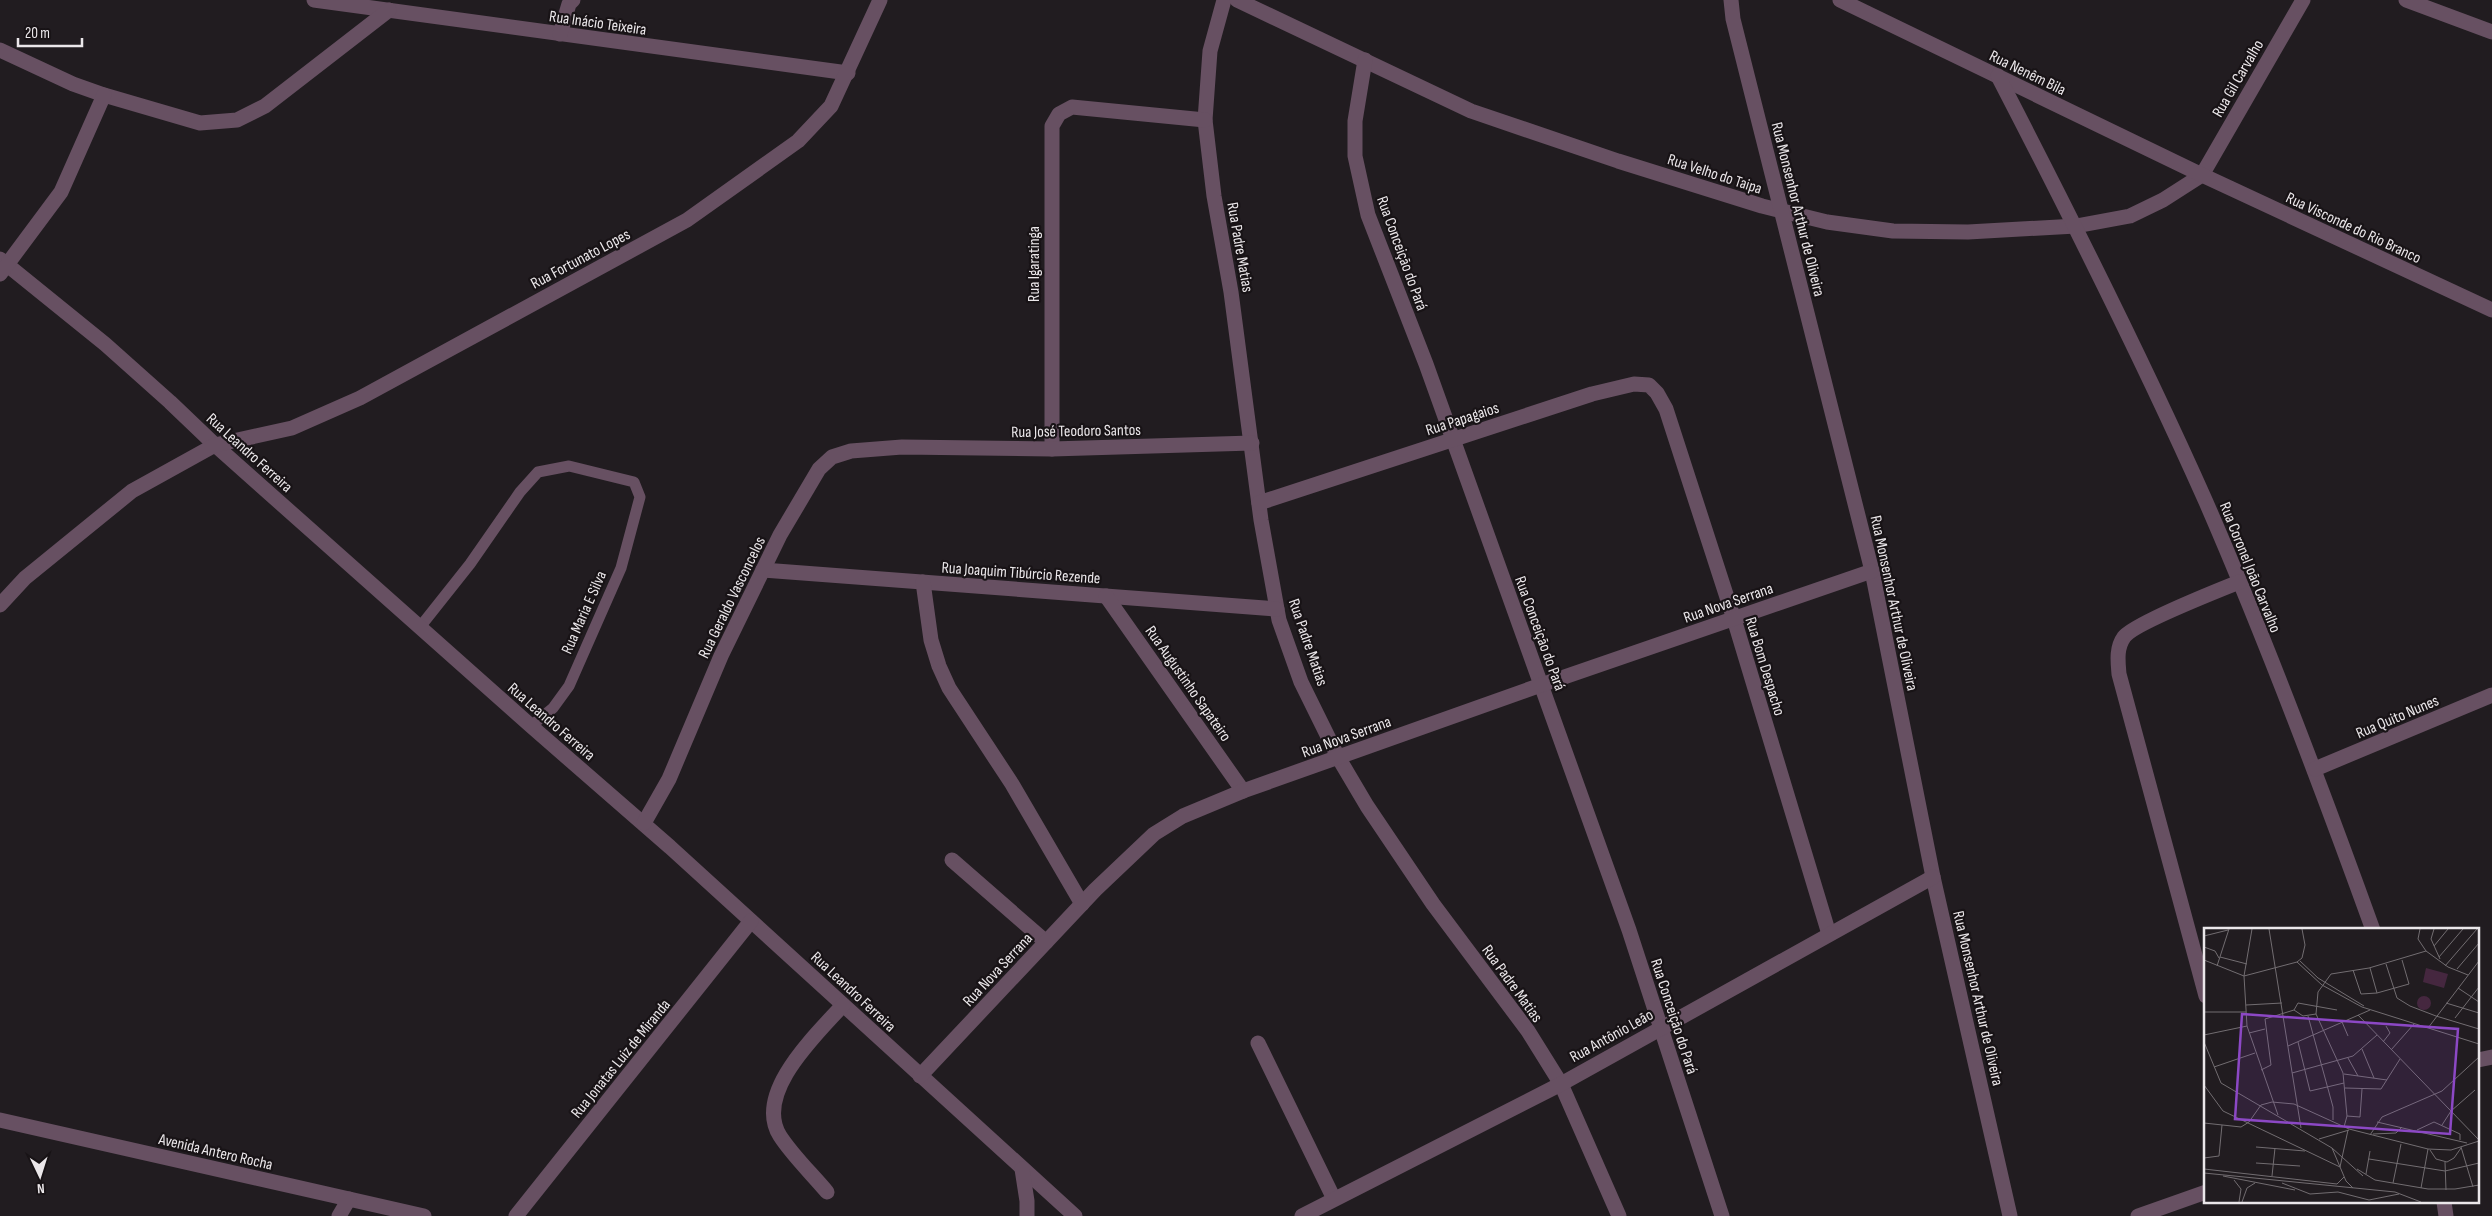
<svg xmlns="http://www.w3.org/2000/svg" width="2492" height="1216" font-family="'Sofia Sans Condensed',sans-serif">
  <rect width="100%" height="100%" fill="#211c20"/>
  <g fill="none" stroke-linecap="round" stroke-linejoin="round">
    <!-- lane -->
    <path stroke="#675062" stroke-width="11" d="M420 627 470 564 520 492 538 472 569 466 634 482 640 497 621 568 569 686 553 708 531 726"/>
    <!-- street -->
    <g stroke="#675062" stroke-width="15">
      <path d="M314 0 848 73"/>
      <path d="M1224 0 1210 51 1205 120 1214 196 1231 292 1261 520 1279 620 1301 682 1338 757 1367 806 1433 904 1528 1031 1561 1084 1619 1216"/>
      <path d="M1237 0 1471 111 1618 161 1762 206 1827 222 1893 231 1968 232 2076 226 2130 216 2163 200 2202 175 2303 0"/>
      <path d="M1731 0 1733 19 1872 571 1933 877 2010 1216"/>
      <path d="M1840 0 2202 175 2492 310"/>
      <path d="M2406 0 2492 32"/>
      <path d="M560 34 569 4 573 0"/>
      <path d="M0 50 73 84 104 95 200 123 237 120 265 106 389 10"/>
      <path d="M1365 60 1355 121V156L1368 215 1426 364 1629 930 1722 1216"/>
      <path d="M1998 76C2071 217 2142 358 2206 502 2267 642 2321 786 2373 930"/>
      <path d="M0 259 105 344 170 402 215 445 531 726 670 847 1075 1216"/>
      <path d="M0 274 61 192 104 95"/>
      <path d="M1052 449V126L1059 114 1072 107 1205 120"/>
      <path d="M1259 503 1592 394 1634 384 1649 385 1657 393 1666 409 1734 619 1829 934"/>
      <path d="M763 570 1277 609"/>
      <path d="M923 582 931 640 939 666 949 688 1012 784 1082 904"/>
      <path d="M1106 596 1243 791"/>
      <path d="M0 605 25 578 132 491 215 445 292 428 360 398 687 220 798 141 831 106 880 0"/>
      <path d="M2315 769 2492 695"/>
      <path d="M644 823 669 779 721 656 780 535 819 469 832 457 851 451 902 447 1052 449 1252 443"/>
      <path d="M952 860 1046 942"/>
      <path d="M2206 996 2119 674C2118 662 2116 648 2124 637 2133 624 2219 590 2239 582"/>
      <path d="M1258 1043 1334 1199"/>
      <path d="M2478 1060 2492 1057"/>
      <path d="M920 1076 1095 890 1154 834 1183 816 1243 791 1541 685 1872 571"/>
      <path d="M0 1120 424 1216"/>
      <path d="M1022 1169 1027 1201V1216"/>
      <path d="M827 1192C812 1174 793 1156 780 1136 753 1093 817 1034 843 1005"/>
      <path d="M2444 1202 2446 1216"/>
      <path d="M339 1216 349 1199"/>
      <path d="M516 1216 751 921"/>
      <path d="M1302 1216 1561 1084 1933 877"/>
      <path d="M2138 1216 2206 1192"/>
    </g>
  </g>
  <g text-anchor="middle" stroke-width="4.5" stroke-linejoin="round" paint-order="stroke">
    <!-- street labels -->
    <g font-size="16" fill="#ebe7ea" stroke="#181316">
      <text transform="translate(598 22) rotate(8)" y="6">Rua Inácio Teixeira</text>
      <text transform="translate(2028 72) rotate(26)" y="6">Rua Nenêm Bila</text>
      <text transform="translate(2237 78) rotate(-60)" y="6">Rua Gil Carvalho</text>
      <text transform="translate(1715 173) rotate(18)" y="6">Rua Velho do Taipa</text>
      <text transform="translate(1799 209) rotate(76)" y="6">Rua Monsenhor Arthur de Oliveira</text>
      <text transform="translate(2354 227) rotate(25)" y="6">Rua Visconde do Rio Branco</text>
      <text transform="translate(1241 247) rotate(80)" y="6">Rua Padre Matias</text>
      <text transform="translate(1403 253) rotate(70)" y="6">Rua Conceição do Pará</text>
      <text transform="translate(580 258) rotate(-28)" y="6">Rua Fortunato Lopes</text>
      <text transform="translate(1033 264) rotate(-90)" y="6">Rua Igaratinga</text>
      <text transform="translate(1462 418) rotate(-18)" y="6">Rua Papagaios</text>
      <text transform="translate(1076 430) rotate(-1)" y="6">Rua José Teodoro Santos</text>
      <text transform="translate(250 452) rotate(42)" y="6">Rua Leandro Ferreira</text>
      <text transform="translate(2251 567) rotate(68)" y="6">Rua Coronel João Carvalho</text>
      <text transform="translate(1021 572) rotate(4)" y="6">Rua Joaquim Tibúrcio Rezende</text>
      <text transform="translate(731 597) rotate(-64)" y="6">Rua Geraldo Vasconcelos</text>
      <text transform="translate(1728 602) rotate(-19)" y="6">Rua Nova Serrana</text>
      <text transform="translate(1895 603) rotate(78)" y="6">Rua Monsenhor Arthur de Oliveira</text>
      <text transform="translate(583 612) rotate(-66)" y="6">Rua Maria E Silva</text>
      <text transform="translate(1541 633) rotate(70)" y="6">Rua Conceição do Pará</text>
      <text transform="translate(1309 642) rotate(71)" y="6">Rua Padre Matias</text>
      <text transform="translate(1766 666) rotate(73)" y="6">Rua Bom Despacho</text>
      <text transform="translate(1189 683) rotate(55)" y="6">Rua Augustinho Sapateiro</text>
      <text transform="translate(2397 716) rotate(-23)" y="6">Rua Quito Nunes</text>
      <text transform="translate(552 721) rotate(41)" y="6">Rua Leandro Ferreira</text>
      <text transform="translate(1346 736) rotate(-20)" y="6">Rua Nova Serrana</text>
      <text transform="translate(997 969) rotate(-47)" y="6">Rua Nova Serrana</text>
      <text transform="translate(1513 983) rotate(54)" y="6">Rua Padre Matias</text>
      <text transform="translate(854 991) rotate(43)" y="6">Rua Leandro Ferreira</text>
      <text transform="translate(1979 998) rotate(77)" y="6">Rua Monsenhor Arthur de Oliveira</text>
      <text transform="translate(1675 1016) rotate(72)" y="6">Rua Conceição do Pará</text>
      <text transform="translate(1611 1035) rotate(-29)" y="6">Rua Antônio Leão</text>
      <text transform="translate(620 1058) rotate(-51)" y="6">Rua Jonatas Luiz de Miranda</text>
      <text transform="translate(216 1151) rotate(13)" y="6">Avenida Antero Rocha</text>
    </g>
  </g>
  <!-- overview -->
  <g transform="translate(2204 928)">
    <rect width="275" height="275" fill="#211c20"/>
    <path d="M222 40 244 46 240 60 219 54ZM213 75a7 7 0 1 1 14 0a7 7 0 1 1-14 0Z" fill="#45273f"/>
    <path fill="none" stroke="#726d71" stroke-width="1" d="M48 1 40 48 43 98 74 187M65 1 97 200M216 1 214 11 222 23 244 39 264 47M230 1 227 11 236 31M0 8 24 2M230 18 244 1M0 19 11 23 15 30M16 29 43 36M235 29 259 1M0 32 40 48 93 34 98 30 101 17 98 1M96 33 114 50 160 78M93 34 118 57 158 79 275 116M182 36 193 70 206 78 232 88M13 38 25 1M241 38 273 1M166 40 173 65M253 41 275 15M149 42 157 66 173 65 205 56 198 32M254 60 275 74M242 75 275 85M42 77 78 75M90 82 94 75 133 82M90 82 99 88 112 86M0 84H42M154 87 275 212M104 88 129 179V192M232 88 275 101M251 90 275 59M138 94 144 108M224 100 275 33M45 105 61 101M0 107 43 98M0 114 17 155 128 220 159 248M94 114 106 163 140 155M179 114 186 105 182 98M84 118 166 82M158 121 170 150M187 122 210 96M144 130 154 148M10 139 51 125M57 142 67 137 61 91 90 82M88 145 149 128 173 107M140 146 183 152M0 157 19 183 136 239 144 202M141 160 177 161 196 131M57 177 68 174 90 176 145 201 224 221 247 222 275 213M143 188 156 189 158 161M173 194 263 215M0 195 37 199 45 194 57 177M238 197 247 183 271 162M140 199 143 188 139 145 112 86 114 64 127 46 165 40 222 23M213 202 230 194 256 206V212M169 206 192 205 198 199M166 207 178 189 238 163 275 129M115 211 145 202M52 219 101 223M257 219 269 259M128 220 142 253 149 260M226 222 232 231 243 234 250 230 257 220M0 230 15 228 18 197M165 231 241 243 275 235M241 234 242 262M52 235 96 238M0 241 133 256 140 249M153 241 171 252 224 261H251L275 257M0 245 191 264 217 274M162 246 166 223M19 248 91 262M68 248 71 220M30 252 37 261 35 274M78 255 106 266 134 264 165 272 195 266M189 255 197 216M217 260 224 221M38 274 43 260 51 255"/>
    <path fill="#8c48c5" fill-opacity="0.15" stroke="#8c48c5" stroke-width="2.5" d="M38 86 254 101 246 206 31 191Z"/>
    <rect width="275" height="275" fill="none" stroke="#ebe7ea" stroke-width="2.5"/>
  </g>
  <!-- north arrow -->
  <g transform="translate(40 1176) rotate(176)" stroke="#181316" stroke-width="4" paint-order="stroke">
  <path d="M0-4L9 19L0 12L-9 19Z" fill="#ebe7ea"/>
  <text y="-8" font-size="14" font-weight="bold" text-anchor="middle" fill="#ebe7ea">N</text>
  </g>
  <!-- scale -->
  <path d="M18 38v8h64v-8" fill="none" stroke="#ebe7ea" stroke-width="2.5"/>
  <text x="25" y="38" font-size="15" fill="#ebe7ea" stroke="#181316" stroke-width="4" paint-order="stroke">20 m</text>
</svg>
